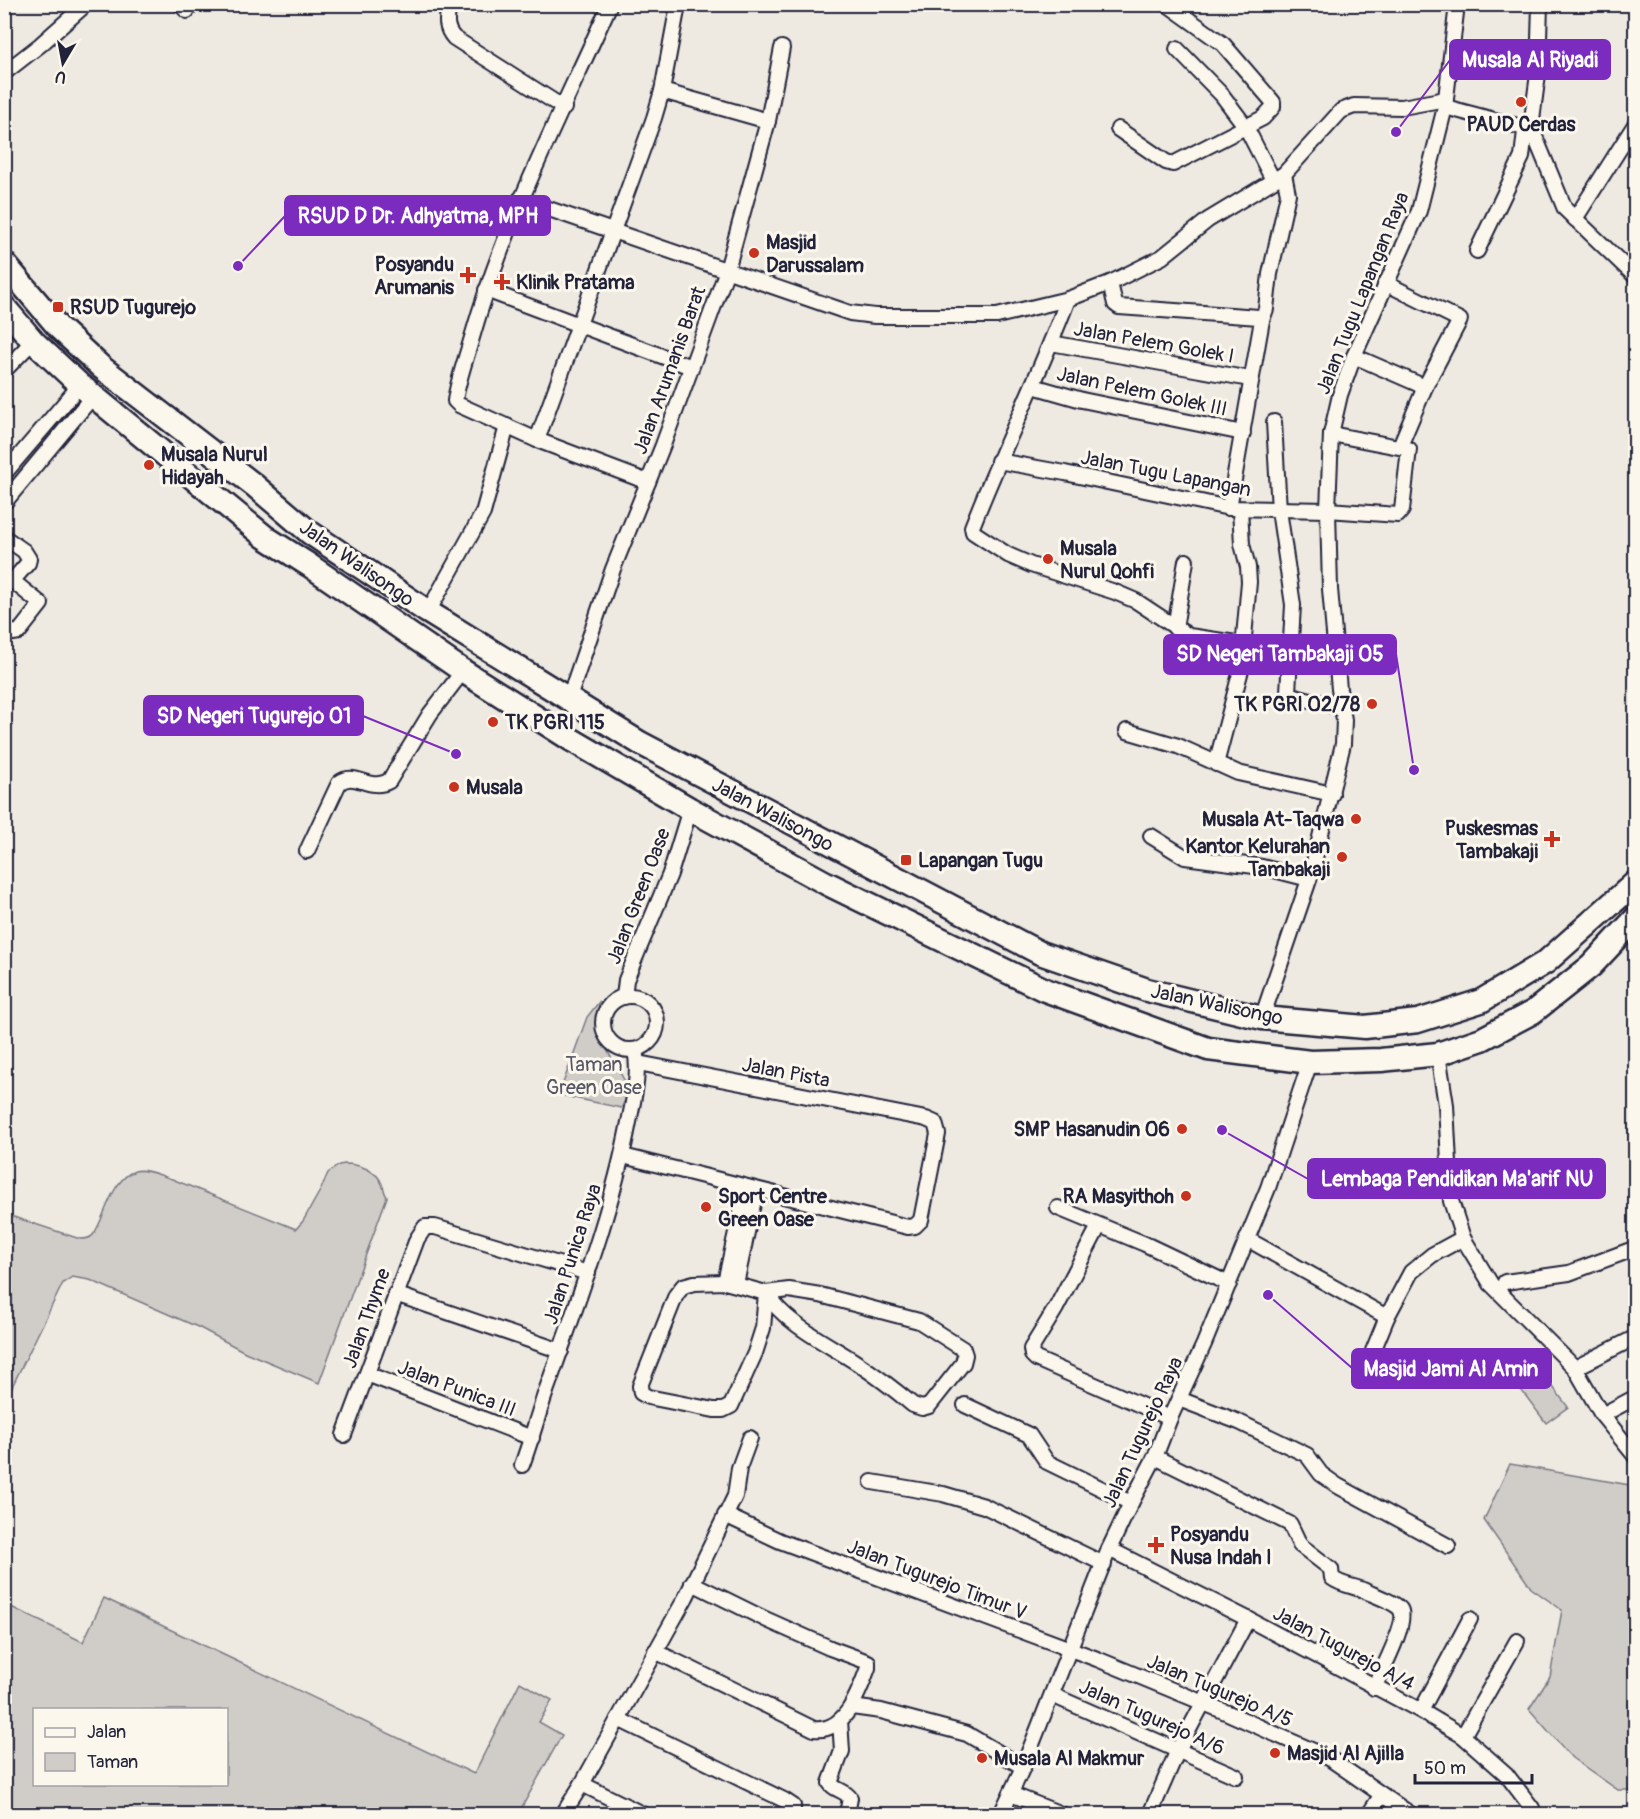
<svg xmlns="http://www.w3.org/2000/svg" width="1640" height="1819" font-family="Pangolin,sans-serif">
  <rect width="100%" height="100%" fill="#eeeae2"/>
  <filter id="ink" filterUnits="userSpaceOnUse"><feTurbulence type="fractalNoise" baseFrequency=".0167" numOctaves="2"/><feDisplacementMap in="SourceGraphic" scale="12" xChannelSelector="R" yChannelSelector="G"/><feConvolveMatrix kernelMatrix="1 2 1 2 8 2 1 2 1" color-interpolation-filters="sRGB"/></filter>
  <g filter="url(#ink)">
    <!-- green -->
    <g fill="#d0cdc9" stroke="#797882" stroke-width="1.5" fill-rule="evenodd">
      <path d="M599 1002V1036L627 1085 628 1095 621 1108 565 1096 562 1086 587 1017Z"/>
      <path d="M345 1164C358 1164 377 1170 382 1184 384 1188 384 1193 387 1197L319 1383 245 1352 200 1328 90 1280 72 1277 63 1283 5 1401V1214L80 1239C85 1239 90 1239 93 1235 105 1219 111 1179 135 1171 145 1168 162 1176 172 1179L296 1229 303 1221 321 1189 328 1173 339 1165Z"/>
      <path d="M1538 1367 1568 1407 1546 1423 1516 1383Z"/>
      <path d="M1510 1464 1635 1486V1790H1618L1572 1758 1529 1709 1550 1677 1562 1610 1531 1588 1484 1520Z"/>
      <path d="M104 1598 474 1774 520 1682 552 1700 539 1722 562 1735 518 1814H5V1604L83 1642ZM34 1710H226V1784H34Z"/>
    </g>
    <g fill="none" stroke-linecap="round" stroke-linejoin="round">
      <!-- minor casing -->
      <g stroke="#22223b" stroke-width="18">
        <g id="minor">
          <path d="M180 4 187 11"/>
          <path d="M449 4C447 18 444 27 454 38L564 108"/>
          <path d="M610 4C561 113 506 219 473 334 467 356 458 379 455 401L459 405 537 440 648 482"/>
          <path d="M1540 4 1538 74 1531 127 1565 209 1636 277"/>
          <path d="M1177 49 1222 95 1246 127 1273 180"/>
          <path d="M4 73 40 45 86 4"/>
          <path d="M662 91 768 121"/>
          <path d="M1445 107 1521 127 1525 131 1522 157 1477 251"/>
          <path d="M1118 129 1166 162 1173 164 1263 118 1273 107V102L1223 44 1167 4"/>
          <path d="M520 199 850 313 875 316H997L1068 299 1110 283 1162 257 1208 220 1284 174 1341 111 1354 106 1402 107 1446 99"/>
          <path d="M1575 219 1636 123"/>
          <path d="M1110 283 1115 304 1119 307 1259 317 1262 320 1229 508"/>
          <path d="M1385 283 1460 320 1425 387 1400 446"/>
          <path d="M486 290 691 367"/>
          <path d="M1068 299C1039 376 1002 450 972 527L973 532 1008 555 1031 565 1115 592 1136 601 1189 636 1243 644"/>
          <path d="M1262 320 1266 309 1270 274 1288 194 1284 174"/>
          <path d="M1051 343 1250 379"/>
          <path d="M1354 356 1425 387"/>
          <path d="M4 371 33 341"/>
          <path d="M1033 386 1082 400 1243 433"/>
          <path d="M1274 422 1279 510 1293 605 1288 692 1291 695 1342 708"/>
          <path d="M537 440 654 118 662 91 678 5"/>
          <path d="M998 461 1065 473 1229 508 1328 510 1398 515 1402 510 1409 449 1331 434"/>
          <path d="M4 474 80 385"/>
          <path d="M4 503 93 396"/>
          <path d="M4 537 24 551 29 559 28 563 14 579 15 583 41 604 19 632 13 633 4 627"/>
          <path d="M428 612 483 513 507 426"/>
          <path d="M1175 628 1186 561"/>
          <path d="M569 698 613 569 663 445 727 270 768 121 782 48"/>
          <path d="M1127 731 1178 746 1238 773 1332 794"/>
          <path d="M1216 764 1241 670 1249 582 1248 567 1242 544 1240 509"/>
          <path d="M1151 836 1185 857 1262 867 1309 879"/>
          <path d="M307 851 339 783C355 770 369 792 389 781L430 714 463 671"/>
          <circle cx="630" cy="1023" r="27"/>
          <path d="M624 997 626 980 670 874 690 809"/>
          <path d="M1262 1018 1311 874 1343 744 1344 720 1339 689 1330 589 1328 510 1331 434 1340 395 1354 356 1419 211 1445 107 1457 4"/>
          <path d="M1438 1054 1446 1105 1451 1201 1463 1238 1491 1284 1575 1368 1602 1415 1636 1457"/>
          <path d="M623 1156 908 1227 915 1226 921 1220 938 1134 935 1123 926 1119 638 1063"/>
          <path d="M1058 1208 1145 1244 1229 1284"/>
          <path d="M1099 1226 1056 1308 1031 1349 1032 1355 1036 1359 1170 1418"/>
          <path d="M1247 1239 1387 1317"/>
          <path d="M725 1282 746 1187"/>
          <path d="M1505 1282 1569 1273 1636 1248"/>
          <path d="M736 1284 756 1190"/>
          <path d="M766 1293 763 1328 755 1353 731 1406 723 1410H714L648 1397 641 1393 640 1386 676 1295 683 1286 694 1283 725 1282 766 1293 789 1290 820 1295 919 1321 963 1349 965 1355 963 1363 929 1406 922 1408 913 1405C895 1390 877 1376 857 1363 827 1343 786 1325 766 1293"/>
          <path d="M395 1294 561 1351"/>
          <path d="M1373 1351 1387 1317 1411 1272 1432 1255 1463 1238"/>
          <path d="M1575 1368 1636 1337"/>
          <path d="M367 1374 532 1438"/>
          <path d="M1179 1399 1239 1422 1307 1455 1321 1474 1338 1486 1448 1546"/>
          <path d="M965 1405 1029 1435 1047 1462 1131 1503"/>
          <path d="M1602 1415 1636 1397"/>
          <path d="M344 1435 417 1239 425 1227H435L588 1273"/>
          <path d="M1155 1457 1290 1524 1300 1545 1331 1569 1332 1578C1341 1585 1353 1586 1363 1590 1371 1594 1395 1602 1400 1609 1409 1621 1380 1674 1374 1688"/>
          <path d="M522 1465C532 1438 539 1410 549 1383 579 1297 612 1211 629 1122 634 1098 640 1073 635 1050"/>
          <path d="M872 1482 943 1494 984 1506 1104 1564"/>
          <path d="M725 1515 780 1541 1097 1659 1228 1713 1329 1758 1410 1814"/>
          <path d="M1109 1549 1248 1619 1421 1711 1463 1736 1506 1774 1532 1808 1533 1814"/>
          <path d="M655 1651 814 1729C846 1733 859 1691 868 1668V1662L830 1648 765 1619 692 1583"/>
          <path d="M1052 1695 1236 1776"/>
          <path d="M852 1707 881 1711 967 1734 1023 1767"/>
          <path d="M1421 1711 1470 1619"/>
          <path d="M618 1719 784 1800 793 1806V1814"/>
          <path d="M840 1720 842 1751 830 1783C834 1790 845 1790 850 1798L847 1814"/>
          <path d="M1463 1736 1517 1641"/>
          <path d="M582 1784 642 1814"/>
          <path d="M1011 1794 1061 1814"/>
          <path d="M563 1814 582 1784 686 1597 735 1496 739 1468 750 1438"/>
          <path d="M1001 1814 1023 1767 1109 1549 1131 1503 1155 1457 1170 1418 1204 1344 1247 1239 1268 1188 1310 1062"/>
          <path d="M1150 1814 1178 1750 1248 1619"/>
          <path d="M1369 1814 1381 1796"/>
        </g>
      </g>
      <!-- trunk casing -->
      <g stroke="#22223b" stroke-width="27">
        <g id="trunk">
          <path d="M4 263 59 328 101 367 254 485 309 532 428 612 640 743 1040 953 1147 990 1262 1018 1365 1027 1418 1021 1481 1001 1546 962 1636 882"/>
          <path d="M4 307 33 341 80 385 265 537 309 565 463 671 572 740 690 809 826 883 1045 990 1208 1049 1310 1062 1381 1060 1438 1054 1482 1039 1533 1012 1591 966 1636 918"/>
        </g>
      </g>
      <!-- minor -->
      <use href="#minor" stroke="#fbf7ec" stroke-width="14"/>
      <!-- trunk -->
      <use href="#trunk" stroke="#fbf7ec" stroke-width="22"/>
    </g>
  </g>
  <!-- markers -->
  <g fill="#c8321e" stroke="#fbf7ec" stroke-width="2">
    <circle cx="1521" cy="102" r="6"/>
    <circle cx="754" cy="253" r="6"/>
    <path d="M465 266h6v6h6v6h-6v6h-6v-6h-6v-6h6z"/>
    <path d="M499 273h6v6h6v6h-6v6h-6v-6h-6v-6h6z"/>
    <rect x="52" y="301" width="12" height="12" rx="3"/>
    <circle cx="149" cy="465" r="6"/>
    <circle cx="1048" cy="559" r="6"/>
    <circle cx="1372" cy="704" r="6"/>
    <circle cx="493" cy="722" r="6"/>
    <circle cx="454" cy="787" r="6"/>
    <circle cx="1356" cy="819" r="6"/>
    <path d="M1549 830h6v6h6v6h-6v6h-6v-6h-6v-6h6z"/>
    <circle cx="1342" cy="857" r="6"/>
    <rect x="900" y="854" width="12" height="12" rx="3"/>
    <circle cx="1182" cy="1129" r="6"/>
    <circle cx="1186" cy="1196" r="6"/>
    <circle cx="706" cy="1207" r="6"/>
    <path d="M1153 1536h6v6h6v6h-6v6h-6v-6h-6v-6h6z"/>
    <circle cx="1275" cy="1753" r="6"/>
    <circle cx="982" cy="1758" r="6"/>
  </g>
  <g text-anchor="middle" stroke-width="6" stroke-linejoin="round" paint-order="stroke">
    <!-- poi labels -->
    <g font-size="20" font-weight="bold" fill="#22223b" stroke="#fbf7ec" text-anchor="start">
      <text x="1521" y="131" text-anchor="middle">PAUD Cerdas</text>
      <text x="766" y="249">Masjid<tspan x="766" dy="23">Darussalam</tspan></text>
      <text x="454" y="271" text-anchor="end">Posyandu<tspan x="454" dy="23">Arumanis</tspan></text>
      <text x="516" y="289">Klinik Pratama</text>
      <text x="70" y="314">RSUD Tugurejo</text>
      <text x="161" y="461">Musala Nurul<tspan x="161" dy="23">Hidayah</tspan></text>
      <text x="1060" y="555">Musala<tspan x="1060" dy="23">Nurul Qohfi</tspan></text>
      <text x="1360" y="711" text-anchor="end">TK PGRI 02/78</text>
      <text x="505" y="729">TK PGRI 115</text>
      <text x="466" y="794">Musala</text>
      <text x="1344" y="826" text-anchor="end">Musala At-Taqwa</text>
      <text x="1538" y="835" text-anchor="end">Puskesmas<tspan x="1538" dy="23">Tambakaji</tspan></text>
      <text x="1330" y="853" text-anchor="end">Kantor Kelurahan<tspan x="1330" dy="23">Tambakaji</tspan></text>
      <text x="918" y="867">Lapangan Tugu</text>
      <text x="1170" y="1136" text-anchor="end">SMP Hasanudin 06</text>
      <text x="718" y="1203">Sport Centre<tspan x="718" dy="23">Green Oase</tspan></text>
      <text x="1174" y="1203" text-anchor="end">RA Masyithoh</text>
      <text x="1170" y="1541">Posyandu<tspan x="1170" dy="23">Nusa Indah I</tspan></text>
      <text x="1287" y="1760">Masjid Al Ajilla</text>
      <text x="994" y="1765">Musala Al Makmur</text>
    </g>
    <!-- street labels -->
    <g font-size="20" fill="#22223b" stroke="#fbf7ec">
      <text transform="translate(1362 293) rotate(-68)" y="7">Jalan Tugu Lapangan Raya</text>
      <text transform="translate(1154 342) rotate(10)" y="7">Jalan Pelem Golek I</text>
      <text transform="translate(669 370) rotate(-70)" y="7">Jalan Arumanis Barat</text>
      <text transform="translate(1142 391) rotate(12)" y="7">Jalan Pelem Golek III</text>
      <text transform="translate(1166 473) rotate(11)" y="7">Jalan Tugu Lapangan</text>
      <text transform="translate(357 563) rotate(35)" y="7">Jalan Walisongo</text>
      <text transform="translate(773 814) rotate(28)" y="7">Jalan Walisongo</text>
      <text transform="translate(638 896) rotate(-69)" y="7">Jalan Green Oase</text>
      <text transform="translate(1217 1004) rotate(12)" y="7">Jalan Walisongo</text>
      <text transform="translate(786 1072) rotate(11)" y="7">Jalan Pista</text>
      <text transform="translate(572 1254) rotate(-72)" y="7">Jalan Punica Raya</text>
      <text transform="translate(366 1318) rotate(-70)" y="7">Jalan Thyme</text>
      <text transform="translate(457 1388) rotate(21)" y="7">Jalan Punica III</text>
      <text transform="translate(1142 1432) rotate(-65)" y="7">Jalan Tugurejo Raya</text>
      <text transform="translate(937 1579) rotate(21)" y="7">Jalan Tugurejo Timur V</text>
      <text transform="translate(1344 1648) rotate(28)" y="7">Jalan Tugurejo A/4</text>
      <text transform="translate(1220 1690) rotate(23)" y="7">Jalan Tugurejo A/5</text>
      <text transform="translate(1152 1717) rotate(24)" y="7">Jalan Tugurejo A/6</text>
    </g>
    <!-- park labels -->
    <g font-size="20" fill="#565566" stroke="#fbf7ec">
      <text x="594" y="1071">Taman<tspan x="594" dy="23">Green Oase</tspan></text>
    </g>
  </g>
  <!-- callouts -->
  <path fill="none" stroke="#7b2cbf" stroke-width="2" d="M1396 132L1450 60M238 266L285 216M1414 770L1396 654M456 754L363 716M1222 1130L1308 1179M1268 1295L1352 1368"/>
  <g fill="#7b2cbf" stroke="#fbf7ec" stroke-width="2">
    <circle cx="1396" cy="132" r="6"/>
    <circle cx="238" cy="266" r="6"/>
    <circle cx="1414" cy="770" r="6"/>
    <circle cx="456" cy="754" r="6"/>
    <circle cx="1222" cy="1130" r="6"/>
    <circle cx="1268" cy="1295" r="6"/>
  </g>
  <g fill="#7b2cbf" stroke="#7b2cbf" stroke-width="2">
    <rect x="1450" y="40" width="160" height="39" rx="6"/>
    <rect x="285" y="196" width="265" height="39" rx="6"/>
    <rect x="1164" y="635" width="232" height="39" rx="6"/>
    <rect x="144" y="696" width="219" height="39" rx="6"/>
    <rect x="1308" y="1159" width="297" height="39" rx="6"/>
    <rect x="1352" y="1349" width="199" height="39" rx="6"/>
  </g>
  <g font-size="21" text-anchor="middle" font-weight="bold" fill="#fff">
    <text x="1530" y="67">Musala Al Riyadi</text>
    <text x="418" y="223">RSUD D Dr. Adhyatma, MPH</text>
    <text x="1280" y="661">SD Negeri Tambakaji 05</text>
    <text x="254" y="723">SD Negeri Tugurejo 01</text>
    <text x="1457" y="1186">Lembaga Pendidikan Ma'arif NU</text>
    <text x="1451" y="1376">Masjid Jami Al Amin</text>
  </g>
  <!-- margin -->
  <rect width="1640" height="1819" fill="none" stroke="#fbf7ec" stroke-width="24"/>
  <rect x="12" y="12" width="1616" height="1795" fill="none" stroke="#22223b" stroke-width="2" filter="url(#ink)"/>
  <!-- legend -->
  <rect x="33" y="1708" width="195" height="78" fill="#fbf7ec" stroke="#a4a2a5" stroke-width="1.5"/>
  <rect x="45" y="1728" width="30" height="9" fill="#fbf7ec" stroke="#a4a2a5" stroke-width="1.5"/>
  <text x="87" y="1738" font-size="18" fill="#22223b">Jalan</text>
  <rect x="45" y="1753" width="30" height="18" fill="#d0cdc9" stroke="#a4a2a5" stroke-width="1.5"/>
  <text x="87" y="1768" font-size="18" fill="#22223b">Taman</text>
  <!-- north arrow -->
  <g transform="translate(63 63) rotate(190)" stroke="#fbf7ec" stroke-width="4.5" paint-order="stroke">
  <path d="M0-4.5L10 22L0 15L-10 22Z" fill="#22223b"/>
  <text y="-9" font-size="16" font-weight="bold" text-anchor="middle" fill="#22223b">U</text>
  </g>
  <!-- scale -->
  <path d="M1415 1774v9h117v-9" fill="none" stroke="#22223b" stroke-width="3"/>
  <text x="1424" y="1774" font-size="18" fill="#22223b" stroke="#fbf7ec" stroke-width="4.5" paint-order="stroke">50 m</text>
</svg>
